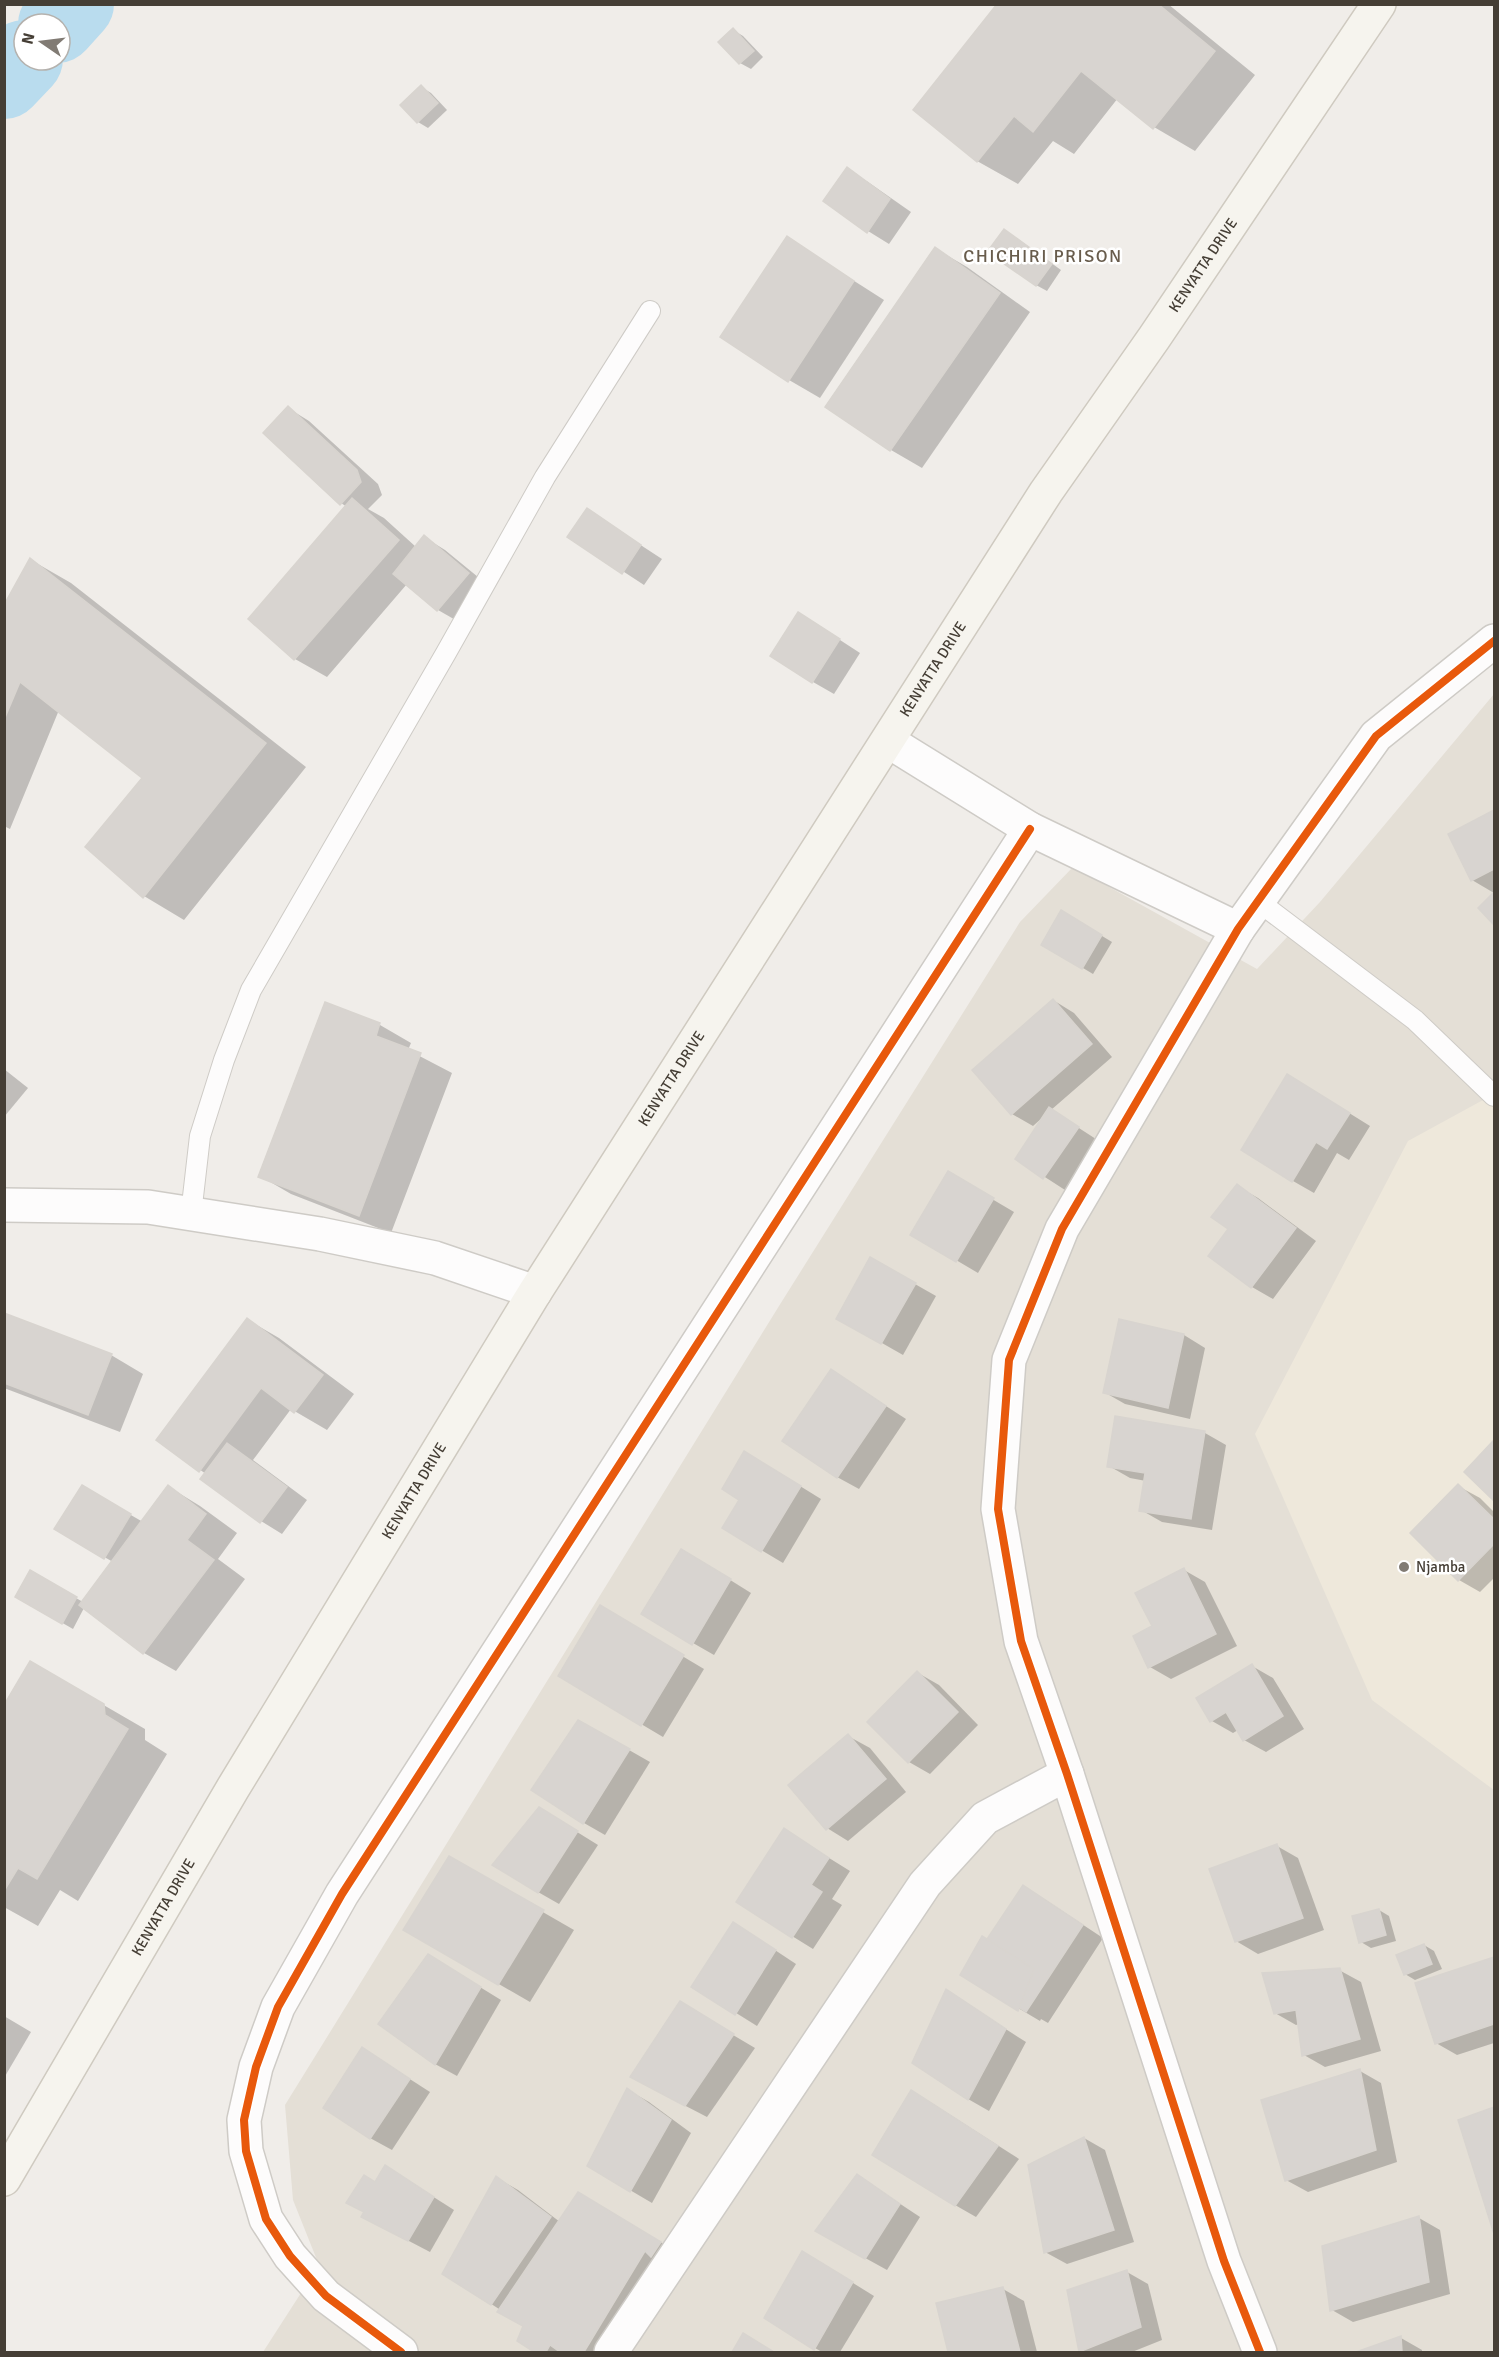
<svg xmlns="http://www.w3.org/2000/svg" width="1499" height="2357" font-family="Signika,sans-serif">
  <rect width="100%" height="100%" fill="#f0ede9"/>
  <!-- residential -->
  <path fill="#e4dfd6" d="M1494 694V2352H263L319 2265 293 2200 285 2105 779 1306 1020 922 1073 867 1257 969 1320 902Z"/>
  <!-- education -->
  <path fill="#eee8db" d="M1494 1094V1790L1372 1700 1255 1434 1408 1141Z"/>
  <!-- shadow -->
  <g fill="#0003">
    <path d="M999 4H1168L1255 75 1195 151 1154 127 1118 98 1074 154 1053 141 1018 184 977 161Z"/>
    <path d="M733 30 743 36 763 57 751 69 740 63Z"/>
    <path d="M421 87 431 93 447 110 428 128 418 122 402 105Z"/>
    <path d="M847 169 868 182 911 212 889 244 868 231Z"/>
    <path d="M1015 237 1061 270 1047 291 1036 285Z"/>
    <path d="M787 238 884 300 820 398 789 380Z"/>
    <path d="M936 249 967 267 1030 312 922 468 891 450 827 406Z"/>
    <path d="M288 408 309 421 378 484 382 495 368 509 384 518 416 547 424 537 445 550 489 586 459 622 438 610 407 584 327 677 295 659 250 619 347 507 341 503Z"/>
    <path d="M587 510 662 559 644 585 569 536Z"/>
    <path d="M31 560 71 583 306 767 184 920 144 896 145 778 59 710 10 829 4 826V608Z"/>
    <path d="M820 627 860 653 834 694 813 682Z"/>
    <path d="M1494 811V893L1472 880 1450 834Z"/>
    <path d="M1062 912 1112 942 1093 974 1043 944Z"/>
    <path d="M1053 1000 1074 1013 1112 1057 1051 1110 1099 1141 1065 1190 1017 1159 1042 1118 1033 1126 1012 1114Z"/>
    <path d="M326 1004 380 1025 411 1043 408 1050 452 1073 391 1233 291 1194 260 1176Z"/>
    <path d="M4 1069 28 1088 4 1117Z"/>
    <path d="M1309 1088 1370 1126 1349 1160 1337 1153 1314 1193 1293 1181Z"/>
    <path d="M948 1173 1014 1212 978 1273 912 1234Z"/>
    <path d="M1237 1186 1258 1198 1316 1241 1273 1299 1252 1287 1210 1256 1230 1228Z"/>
    <path d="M871 1259 936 1296 903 1355 838 1318Z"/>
    <path d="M4 1314 111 1355 143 1374 120 1432 4 1388Z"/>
    <path d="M248 1320 279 1338 354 1394 327 1430 291 1409 253 1460 307 1500 282 1534 261 1521 202 1479 206 1474 158 1440Z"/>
    <path d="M1121 1321 1184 1335 1205 1348 1190 1419 1125 1404 1104 1392Z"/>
    <path d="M832 1371 906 1419 859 1489 837 1477Z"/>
    <path d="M1116 1418 1205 1433 1226 1445 1212 1530 1162 1522 1141 1510 1146 1481 1130 1478 1109 1466Z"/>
    <path d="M1494 1442V1499L1466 1472Z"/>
    <path d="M766 1465 821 1499 783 1563 724 1528Z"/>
    <path d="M1458 1486 1480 1498 1494 1512V1578L1480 1592 1459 1580 1412 1533Z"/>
    <path d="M82 1487 143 1522 169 1487 200 1506 237 1533 218 1559 245 1579 176 1671 144 1653 84 1608 73 1629 17 1597 30 1572 83 1602 113 1562 56 1529Z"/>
    <path d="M703 1563 751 1593 714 1655 693 1643Z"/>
    <path d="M1184 1570 1205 1582 1237 1646 1171 1679 1150 1667 1154 1627Z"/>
    <path d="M600 1607 704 1669 663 1737 560 1676Z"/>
    <path d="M31 1663 145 1729V1740L167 1754 78 1901 60 1890 38 1926 4 1907V1707Z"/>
    <path d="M1252 1666 1273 1678 1304 1729 1266 1752 1244 1740 1238 1730 1233 1733 1212 1721Z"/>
    <path d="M918 1673 939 1685 978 1725 930 1774 909 1762Z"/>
    <path d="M848 1736 870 1748 906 1792 848 1841 827 1828Z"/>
    <path d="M629 1750 650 1762 605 1835 584 1823Z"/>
    <path d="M561 1822 598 1845 559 1904 538 1892Z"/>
    <path d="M784 1830 850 1871 832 1899 842 1905 813 1949 792 1936Z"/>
    <path d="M1277 1846 1298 1858 1324 1930 1258 1954 1236 1941Z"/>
    <path d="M449 1858 574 1930 530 2002 405 1930Z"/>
    <path d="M1044 1899 1103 1938 1048 2023 1041 2019 1040 2021 962 1975 987 1942Z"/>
    <path d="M1379 1910 1389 1916 1396 1941 1371 1948 1361 1942Z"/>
    <path d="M755 1937 796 1964 757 2026 693 1986Z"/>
    <path d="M1424 1945 1434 1951 1442 1969 1415 1980 1405 1974Z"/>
    <path d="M1494 1959V2043L1457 2055 1436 2043 1417 1984Z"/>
    <path d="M449 1968 501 2000 457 2076 435 2064Z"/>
    <path d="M1339 1970 1361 1982 1381 2051 1325 2067 1304 2055 1299 2024 1296 2025 1275 2013Z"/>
    <path d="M946 1991 1026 2042 989 2111 968 2099Z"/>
    <path d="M4 2016 31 2032 4 2078Z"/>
    <path d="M701 2016 755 2048 707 2117 653 2089Z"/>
    <path d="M363 2049 430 2092 392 2150 370 2138Z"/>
    <path d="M1360 2071 1381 2083 1397 2162 1308 2192 1286 2180Z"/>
    <path d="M628 2090 649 2102 691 2133 652 2203 589 2166Z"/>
    <path d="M933 2104 1019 2159 976 2217 955 2205Z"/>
    <path d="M1494 2109V2229L1460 2120Z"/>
    <path d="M1084 2138 1105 2150 1134 2242 1067 2264 1045 2252Z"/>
    <path d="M858 2176 920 2217 887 2270 838 2243Z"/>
    <path d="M497 2178 518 2190 560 2222 610 2212 692 2261 684 2274 676 2270 626 2352H537L519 2340 525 2326 444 2273Z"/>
    <path d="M407 2180 454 2210 430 2252 363 2217 376 2184Z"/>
    <path d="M1419 2218 1440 2230 1450 2294 1353 2322 1332 2310Z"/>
    <path d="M824 2265 874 2296 840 2352H822L815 2348Z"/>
    <path d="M1127 2272 1148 2284 1162 2340 1132 2352H1081L1068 2291Z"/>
    <path d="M1003 2289 1024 2301 1037 2352H949L938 2304Z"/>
    <path d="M744 2335 773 2352H734Z"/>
    <path d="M1401 2338 1422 2350V2352H1360Z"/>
  </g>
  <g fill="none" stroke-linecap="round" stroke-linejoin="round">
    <!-- river -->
    <g stroke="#b9dcee" stroke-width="78">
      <path d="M57 24 75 4"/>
      <path d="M4 80 24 59"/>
    </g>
  </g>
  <!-- building -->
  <g fill="#d8d4d0" stroke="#d8d4cf" stroke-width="1.5">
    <path d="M997 4H1158L1215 51 1153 129 1081 71 1033 132 1014 116 977 162 913 110Z"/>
    <path d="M733 28 754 51 739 64 718 42Z"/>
    <path d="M421 85 438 103 417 123 400 105Z"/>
    <path d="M847 167 890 199 867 233 823 201Z"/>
    <path d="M1004 229 1052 264 1036 286 987 252Z"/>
    <path d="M787 236 854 281 788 382 720 337Z"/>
    <path d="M935 247 1000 293 890 451 825 407Z"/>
    <path d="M288 406 357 470 361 482 340 505 263 433Z"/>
    <path d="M352 498 399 540 294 660 248 619Z"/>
    <path d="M587 508 641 545 622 574 567 537Z"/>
    <path d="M424 535 469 573 437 611 393 574Z"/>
    <path d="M30 558 266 743 143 898 85 847 142 778 20 682 4 720V605Z"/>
    <path d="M798 612 840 639 812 683 770 656Z"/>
    <path d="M1494 810V869L1471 881 1448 834Z"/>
    <path d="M1494 892V925L1478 908Z"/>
    <path d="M1061 910 1102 935 1082 969 1041 945Z"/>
    <path d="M1053 999 1092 1044 1011 1115 972 1070Z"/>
    <path d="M325 1002 380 1023 376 1036 421 1053 359 1216 258 1177Z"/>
    <path d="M1287 1074 1350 1113 1327 1149 1316 1142 1292 1182 1241 1150Z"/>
    <path d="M1049 1107 1079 1127 1043 1179 1015 1159Z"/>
    <path d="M948 1171 994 1198 956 1262 910 1235Z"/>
    <path d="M1237 1184 1296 1228 1251 1288 1208 1256 1228 1229 1211 1217Z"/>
    <path d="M870 1257 916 1283 881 1344 836 1319Z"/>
    <path d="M4 1313 112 1354 88 1415 4 1383Z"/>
    <path d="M247 1318 323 1375 294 1413 261 1388 199 1472 156 1440Z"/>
    <path d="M1119 1319 1184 1334 1168 1408 1103 1393Z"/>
    <path d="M831 1369 886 1406 837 1478 782 1441Z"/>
    <path d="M1115 1416 1205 1431 1191 1519 1139 1511 1145 1473 1107 1467Z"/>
    <path d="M1494 1440V1501L1464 1472Z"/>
    <path d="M227 1443 287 1487 260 1523 200 1479Z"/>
    <path d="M744 1451 801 1486 761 1552 722 1528 739 1500 722 1489Z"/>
    <path d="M1458 1484 1494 1519V1544L1458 1581 1410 1533Z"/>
    <path d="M82 1485 131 1514 104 1559 54 1529Z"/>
    <path d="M168 1485 206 1514 187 1540 214 1560 143 1654 79 1605Z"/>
    <path d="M681 1549 731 1579 692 1645 641 1614Z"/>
    <path d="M1184 1568 1216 1634 1148 1668 1133 1636 1152 1626 1135 1593Z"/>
    <path d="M30 1570 77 1597 62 1624 15 1597Z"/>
    <path d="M600 1605 684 1655 641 1726 558 1676Z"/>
    <path d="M30 1661 104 1704 105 1715 128 1729 37 1879 18 1868 4 1891V1705Z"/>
    <path d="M1252 1664 1283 1716 1243 1741 1226 1712 1210 1722 1196 1698Z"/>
    <path d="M917 1671 958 1712 908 1763 867 1722Z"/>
    <path d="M578 1720 630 1749 583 1824 531 1790Z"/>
    <path d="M848 1734 886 1779 826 1830 788 1785Z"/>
    <path d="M539 1807 578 1831 538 1893 492 1865Z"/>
    <path d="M784 1828 829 1858 811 1885 822 1892 792 1938 736 1902Z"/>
    <path d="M1277 1844 1303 1918 1235 1942 1209 1869Z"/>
    <path d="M449 1856 544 1910 498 1985 403 1930Z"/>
    <path d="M1023 1885 1083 1925 1026 2012 965 1972Z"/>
    <path d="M1379 1909 1386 1935 1359 1943 1352 1916Z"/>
    <path d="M733 1922 776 1950 735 2015 691 1987Z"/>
    <path d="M982 1936 1034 1969 1018 2011 960 1975Z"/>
    <path d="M1424 1944 1432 1964 1404 1975 1396 1955Z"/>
    <path d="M428 1954 481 1987 435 2065 378 2024Z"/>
    <path d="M1494 1957V2024L1435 2044 1415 1983Z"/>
    <path d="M1340 1968 1360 2039 1302 2056 1296 2010 1274 2014 1262 1973Z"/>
    <path d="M946 1989 1006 2029 968 2100 912 2063Z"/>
    <path d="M680 2001 734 2034 685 2106 630 2077Z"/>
    <path d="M362 2047 410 2079 370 2139 323 2108Z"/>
    <path d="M1360 2069 1376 2150 1285 2181 1261 2100Z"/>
    <path d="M627 2088 671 2120 630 2192 587 2166Z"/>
    <path d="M911 2090 998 2146 955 2206 872 2155Z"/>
    <path d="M1494 2107V2234L1458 2120Z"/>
    <path d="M1084 2137 1114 2230 1044 2253 1028 2165Z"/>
    <path d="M385 2165 434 2197 408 2241 361 2217 364 2212 346 2203 364 2175 375 2182Z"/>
    <path d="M857 2174 900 2204 865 2259 815 2231Z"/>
    <path d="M496 2176 551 2217 491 2305 442 2274Z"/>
    <path d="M578 2192 661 2242 651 2257 645 2251 584 2352H560L550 2345 546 2352H534L517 2341 523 2326 497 2312Z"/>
    <path d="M1419 2216 1429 2282 1330 2311 1322 2246Z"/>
    <path d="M802 2251 853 2282 814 2350 764 2318Z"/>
    <path d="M1127 2270 1141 2327 1079 2352 1067 2290Z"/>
    <path d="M1003 2287 1020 2352H948L936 2303Z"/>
    <path d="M743 2333 774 2352H732Z"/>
    <path d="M1401 2336 1402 2352H1356Z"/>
  </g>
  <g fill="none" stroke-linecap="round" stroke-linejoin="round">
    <!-- lane casing -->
    <g stroke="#cecbc6" stroke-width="22">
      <g id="lane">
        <path d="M1259 902 1415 1020 1494 1096"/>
        <path d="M191 1214 200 1136 224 1060 251 990 446 653 545 477 650 311"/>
      </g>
    </g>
    <!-- street casing -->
    <g stroke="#cecbc6" stroke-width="36">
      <g id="street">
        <path d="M888 741 1030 829 1238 929"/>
        <path d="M4 1205 148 1207 320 1234 435 1258 535 1292"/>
        <path d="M401 2352 326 2296 290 2256 266 2219 246 2151 244 2120 256 2067 278 2007 342 1894 1030 829"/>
        <path d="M611 2352 925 1884 985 1818 1067 1774"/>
        <path d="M1260 2352 1224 2261 1067 1774 1021 1641 998 1509 1009 1360 1062 1229 1238 929 1376 736 1494 641"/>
      </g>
    </g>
    <!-- secondary casing -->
    <g stroke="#cfcac0" stroke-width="36">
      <g id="secondary">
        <path id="s1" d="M4 2179 233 1788 535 1292 1046 492 1154 338 1379 4"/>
      </g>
    </g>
    <!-- lane -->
    <use href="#lane" stroke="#fdfcfc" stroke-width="20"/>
    <!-- street -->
    <use href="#street" stroke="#fdfcfc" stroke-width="33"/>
    <!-- secondary -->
    <use href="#secondary" stroke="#f6f4ee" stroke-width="33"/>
    <!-- cycleway casing -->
    <g stroke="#fff" stroke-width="11">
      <g id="cycleway">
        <path d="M401 2352 326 2296 290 2256 266 2219 246 2151 244 2120 256 2067 278 2007 342 1894 1030 829"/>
        <path d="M1260 2352 1224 2261 1067 1774 1021 1641 998 1509 1009 1360 1062 1229 1238 929 1376 736 1494 641"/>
      </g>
    </g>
    <!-- cycleway -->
    <use href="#cycleway" stroke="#e8590c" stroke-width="8"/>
  </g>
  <!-- markers -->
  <circle fill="#817b74" stroke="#fff" stroke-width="2" cx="1404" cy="1567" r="6"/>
  <g text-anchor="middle" stroke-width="5" stroke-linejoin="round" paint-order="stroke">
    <!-- street labels -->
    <g font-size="15" fill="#453e35" stroke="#fff">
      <text dy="5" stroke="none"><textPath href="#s1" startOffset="2259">KENYATTA DRIVE</textPath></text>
      <text dy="5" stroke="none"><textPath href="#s1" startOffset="1773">KENYATTA DRIVE</textPath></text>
      <text dy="5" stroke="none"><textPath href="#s1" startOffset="1287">KENYATTA DRIVE</textPath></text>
      <text dy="5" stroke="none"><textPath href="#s1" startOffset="801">KENYATTA DRIVE</textPath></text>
      <text dy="5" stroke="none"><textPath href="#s1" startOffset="315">KENYATTA DRIVE</textPath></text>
    </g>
    <!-- poi labels -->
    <g font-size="15" fill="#453e35" stroke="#fff" text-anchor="start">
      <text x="1416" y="1572">Njamba</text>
    </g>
    <!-- quarter labels -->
    <g font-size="18" letter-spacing="1.5" fill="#685c4c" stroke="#fff">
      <text x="1043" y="262">CHICHIRI PRISON</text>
    </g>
  </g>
  <!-- border -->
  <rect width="1499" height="2357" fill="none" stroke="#453e35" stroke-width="12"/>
  <!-- north arrow -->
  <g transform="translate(42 42) rotate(284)"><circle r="28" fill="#ffffff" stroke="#b5b2ae" stroke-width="1.5"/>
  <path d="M0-4.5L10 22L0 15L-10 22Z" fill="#817b74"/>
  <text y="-9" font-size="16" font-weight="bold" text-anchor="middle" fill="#453e35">N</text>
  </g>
</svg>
